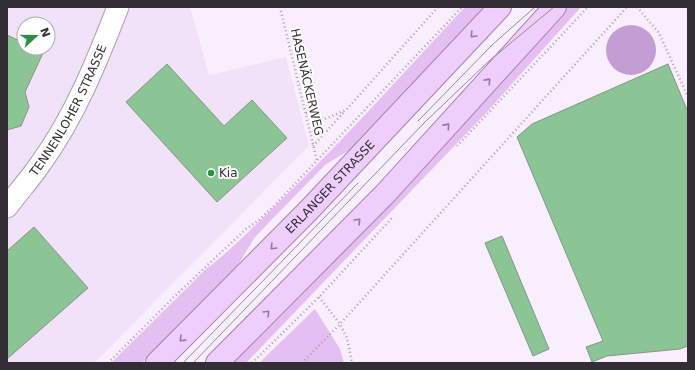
<svg xmlns="http://www.w3.org/2000/svg" width="695" height="370" font-family="'DejaVu Sans',sans-serif">
  <rect width="100%" height="100%" fill="#f9eefe"/>
  <!-- built -->
  <path fill="#f2e2f9" fill-rule="evenodd" d="M7 7H190L209 75 286 57 309 146 94 363H7ZM24 24H48V48H24Z"/>
  <!-- green -->
  <g fill="#e4bff2">
    <path d="M465 7H485L351 149 325 165 255 237 233 273 144 361 141 363H111L206 269C233 249 256 224 280 201 345 139 404 72 465 7Z"/>
    <path d="M565 7H581L485 114 246 363H226Z"/>
    <path d="M315 309 340 349 344 363H259Z"/>
  </g>
  <!-- water -->
  <circle fill="#c59dd5" cx="631" cy="50" r="25"/>
  <!-- building -->
  <g fill="#8bc595" stroke="#869588">
    <path d="M7 35 24 43V48H33L43 53 25 92 29 107 21 126 7 130Z"/>
    <path d="M167 64 224 126 252 100 287 138 217 202 126 102Z"/>
    <path d="M668 64 688 112V346L680 349 607 356 592 362 586 347 603 341 517 137 532 124Z"/>
    <path d="M34 227 88 288 7 359V251Z"/>
    <path d="M502 236 549 349 533 356 485 243Z"/>
  </g>
  <g fill="none" stroke-linecap="round" stroke-linejoin="round">
    <!-- street casing -->
    <g stroke="#aba0b0" stroke-width="23">
      <g id="street">
        <path id="s1" d="M7 207C18 192 31 178 41 163 75 116 97 61 118 7"/>
      </g>
    </g>
    <!-- primary casing -->
    <g stroke="#a581b2" stroke-width="24">
      <g id="primary">
        <path id="s2" d="M157 363 308 211 500 7"/>
        <path d="M217 363 385 194 555 7"/>
      </g>
    </g>
    <!-- path -->
    <g stroke="#aaa1ad" stroke-width="2.5" stroke-dasharray="1 3" stroke-linecap="butt">
      <path d="M280 7 317 161"/>
      <path d="M637 7 659 33 688 97"/>
      <path d="M306 113 325 119 346 110 438 7"/>
      <path d="M313 146 344 112"/>
      <path d="M457 146 588 7"/>
      <path d="M319 297 340 324 347 338 352 363"/>
      <path d="M108 363 179 292 246 229 259 220 274 206 462 7"/>
      <path d="M252 363 319 297 392 218"/>
      <path d="M302 363 340 324 627 7"/>
    </g>
    <!-- street -->
    <use href="#street" stroke="#fff" stroke-width="21"/>
    <!-- primary -->
    <use href="#primary" stroke="#eecefa" stroke-width="22"/>
    <!-- tram -->
    <g stroke="#948c97" stroke-width="1">
      <path d="M418 121 492 45 535 7"/>
      <path d="M183 363 358 183"/>
      <path d="M193 363 425 122 489 61 554 7"/>
    </g>
  </g>
  <!-- one-way arrows -->
  <defs><path id="oneway-chevron" d="M-2-3.5L2.5 0L-2 3.5" fill="none" stroke-width="1.6" stroke-linecap="round" stroke-linejoin="round"/></defs>
  <g stroke="#907e98">
    <use href="#oneway-chevron" transform="translate(473 35) rotate(133)"/>
    <use href="#oneway-chevron" transform="translate(488 81) rotate(-48)"/>
    <use href="#oneway-chevron" transform="translate(447 126) rotate(-48)"/>
    <use href="#oneway-chevron" transform="translate(358 221) rotate(-46)"/>
    <use href="#oneway-chevron" transform="translate(273 247) rotate(134)"/>
    <use href="#oneway-chevron" transform="translate(267 313) rotate(-45)"/>
    <use href="#oneway-chevron" transform="translate(182 339) rotate(136)"/>
  </g>
  <!-- markers -->
  <circle fill="#289047" stroke="#fff" stroke-width="1.5" cx="211" cy="173" r="4"/>
  <g text-anchor="middle" stroke-width="4" stroke-linejoin="round" paint-order="stroke">
    <!-- street labels -->
    <g font-size="12" fill="#332e35" stroke="#fff">
      <text transform="translate(307 82) rotate(77)" y="4">HASENÄCKERWEG</text>
      <text dy="4" stroke="none"><textPath href="#s1" startOffset="115">TENNENLOHER STRASSE</textPath></text>
      <text dy="4" stroke="none"><textPath href="#s2" startOffset="247">ERLANGER STRASSE</textPath></text>
    </g>
    <!-- poi labels -->
    <g font-size="12" fill="#332e35" stroke="#fff" text-anchor="start">
      <text x="219" y="177">Kia</text>
    </g>
  </g>
  <!-- border -->
  <rect width="695" height="370" fill="none" stroke="#332e35" stroke-width="16"/>
  <!-- north arrow -->
  <g transform="translate(36 36) rotate(69)"><circle r="19" fill="#ffffff" stroke="#adabae"/>
  <path d="M0-3L7 15L0 10L-7 15Z" fill="#289047"/>
  <text y="-6" font-size="11" font-weight="bold" text-anchor="middle" fill="#332e35">N</text>
  </g>
</svg>
